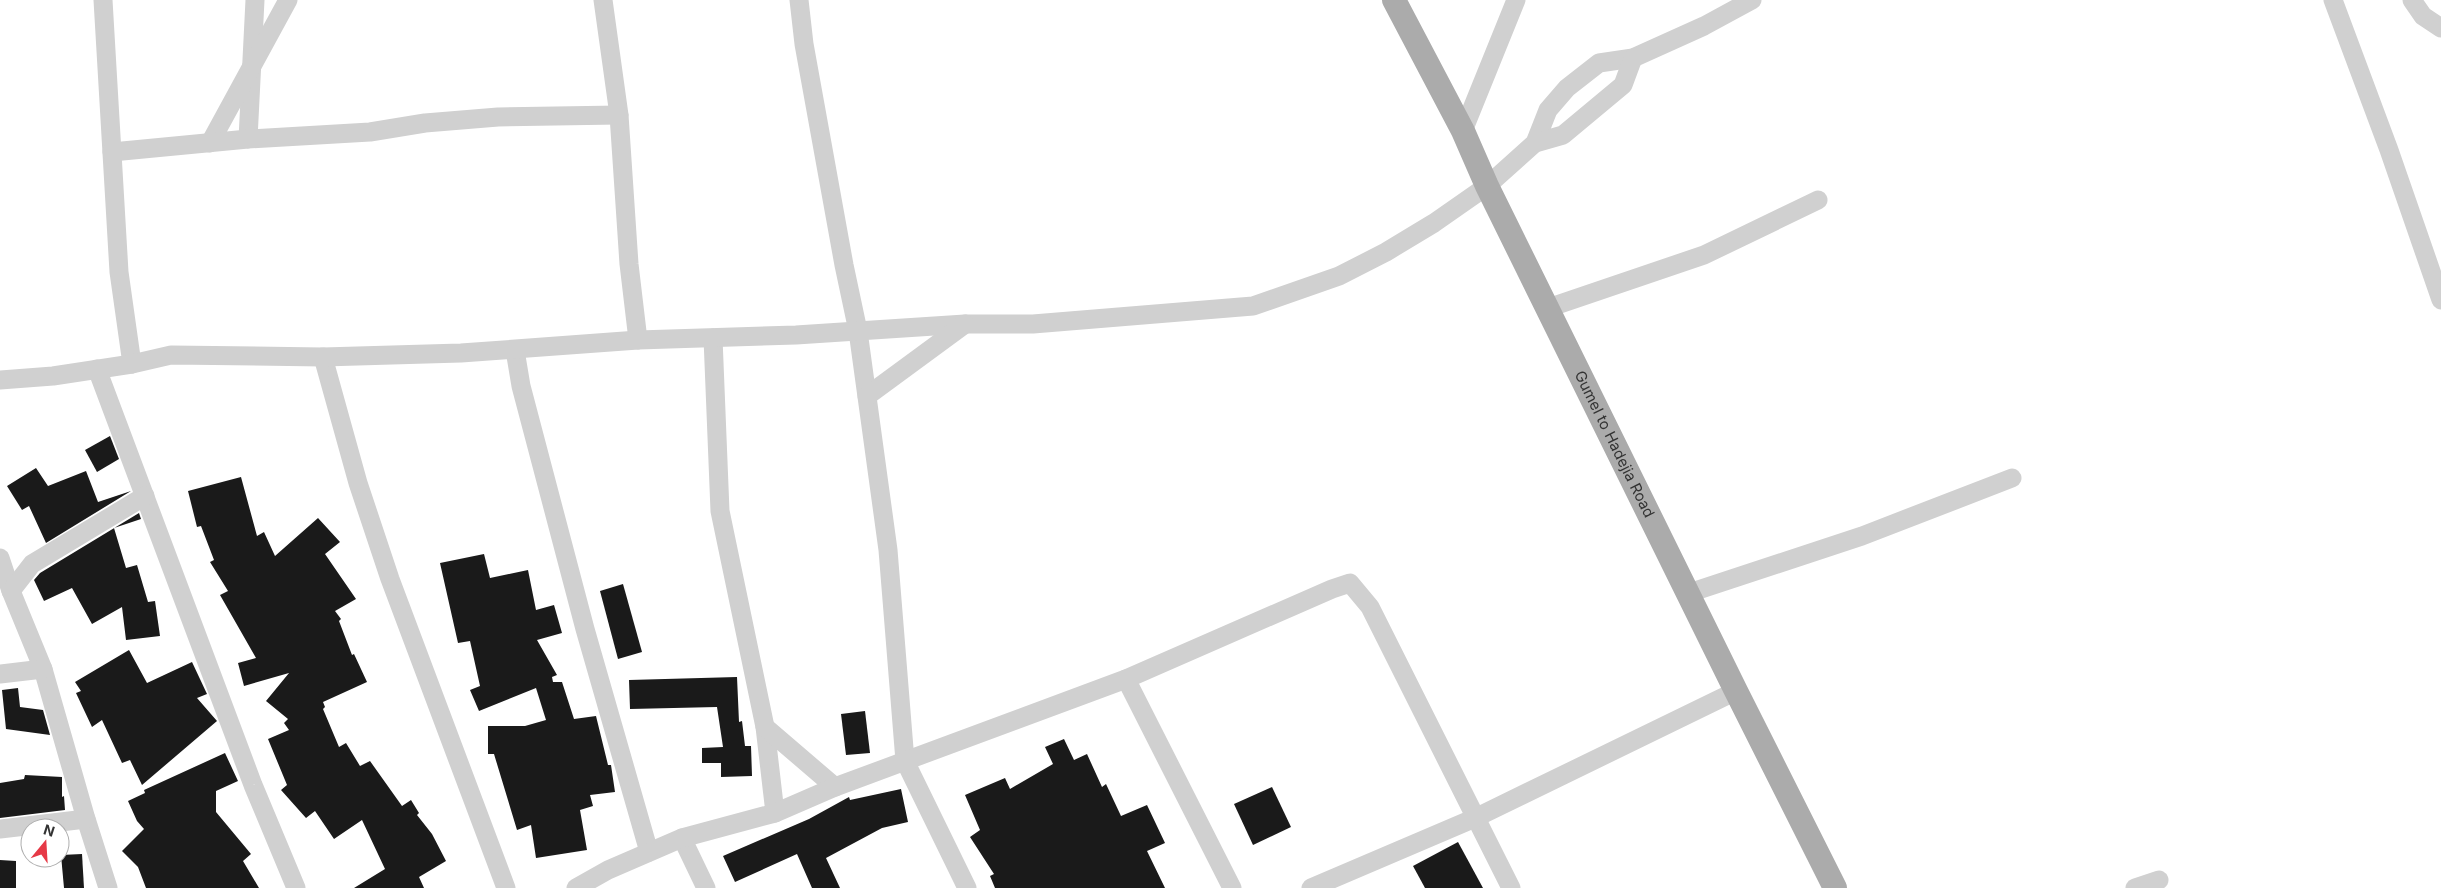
<svg xmlns="http://www.w3.org/2000/svg" width="2441" height="888" font-family="Inter,sans-serif">
  <rect width="100%" height="100%" fill="#fff"/>
  <!-- building -->
  <g fill="#1a1a1a">
    <path d="M110 436 119 459 97 472 85 450Z"/>
    <path d="M36 468 48 486 86 471 98 502 131 491 46 543 29 506 22 510 7 486Z"/>
    <path d="M241 477 257 536 264 532 275 556 318 518 340 542 325 554 356 599 335 611 341 619 339 621 352 655 354 654 367 682 323 702 325 707 323 709 339 747 346 743 360 766 370 761 402 806 411 800 419 813 417 815 432 834 446 861 419 877 424 888H354L385 869 362 820 334 839 315 811 306 818 281 790 287 785 268 739 289 730 284 723 288 719 266 701 289 673 244 686 238 663 256 658 220 595 228 591 210 562 214 560 201 526 197 527 188 491Z"/>
    <path d="M139 513 141 519 114 528 126 568 137 565 148 602 155 601 160 636 126 640 122 607 92 624 72 588 44 601 34 580 40 573Z"/>
    <path d="M484 554 490 578 528 570 536 610 554 605 562 633 537 640 557 675 552 677 553 682H562L574 719 596 716 608 765H611L615 792 590 795 593 806 580 810 587 850 536 858 531 825 517 830 494 754H488V726H525L546 720 536 688 479 711 470 690 480 686 470 641 458 643 440 563Z"/>
    <path d="M623 584 642 652 618 659 600 591Z"/>
    <path d="M129 650 147 683 192 662 207 694 197 698 217 721 142 785 130 760 122 763 102 720 92 727 76 693 81 691 75 682Z"/>
    <path d="M737 677 739 722 742 721 745 746H751L752 776 721 777V763H702V748L723 747 717 707 630 709 629 680Z"/>
    <path d="M18 688 20 707 43 710 50 735 6 729 2 690Z"/>
    <path d="M865 711 870 753 846 755 841 714Z"/>
    <path d="M1064 739 1074 760 1087 754 1102 787 1106 784 1121 816 1147 805 1165 843 1147 851 1165 888H995L990 876 994 874 970 837 980 830 965 795 1005 778 1010 789 1053 764 1045 747Z"/>
    <path d="M225 753 238 781 216 791V812L251 854 243 861 259 888H146L138 867 122 851 144 829 137 821 128 801 145 793 144 790Z"/>
    <path d="M25 775 62 777V797L64 796 65 810 0 818V783L24 779Z"/>
    <path d="M1272 787 1291 827 1253 845 1234 804Z"/>
    <path d="M901 789 908 822 882 828 826 858 840 888H812L797 854 735 882 723 856 809 819 849 797 850 800Z"/>
    <path d="M1458 842 1483 888H1425L1413 866Z"/>
    <path d="M82 854 84 888H64L61 855Z"/>
    <path d="M0 860 16 861V888H0Z"/>
  </g>
  <g fill="none" stroke-linecap="round" stroke-linejoin="round">
    <!-- minor -->
    <g stroke="#d0d0d0" stroke-width="19">
      <path d="M103 0 119 272 132 364"/>
      <path d="M603 0 619 115 629 264 638 340"/>
      <path d="M799 0 804 44 844 265 858 331 888 550 905 761 967 888"/>
      <path d="M2333 0 2389 150 2441 300"/>
      <path d="M2412 0 2423 16 2441 28"/>
      <path d="M1463 131 1516 0"/>
      <path d="M248 139 255 0"/>
      <path d="M210 143 288 0"/>
      <path d="M1535 143 1548 110 1567 88 1599 63 1633 58 1704 26 1752 0"/>
      <path d="M112 152 248 139 370 132 425 123 498 117 619 115"/>
      <path d="M1548 308 1704 255 1818 200"/>
      <path d="M713 338 720 511 765 727 775 813"/>
      <path d="M515 350 521 386 585 629 649 852"/>
      <path d="M323 357 358 483 390 579 506 888"/>
      <path d="M97 369 253 785 296 888"/>
      <path d="M0 380 53 376 132 364 171 355 323 357 461 353 638 340 796 335 965 324H1033L1253 306 1339 276 1386 252 1434 223 1487 186 1535 143 1563 135 1623 85 1633 58"/>
      <path d="M867 396 965 324"/>
      <path d="M0 558 11 591 43 669 86 819 108 888"/>
      <path d="M11 591 32 564 145 496"/>
      <path d="M1689 593 1862 536 2012 478"/>
      <path d="M0 674 43 669"/>
      <path d="M1126 679 1232 888"/>
      <path d="M765 727 835 787"/>
      <path d="M0 829 86 819"/>
      <path d="M682 838 706 888"/>
      <path d="M576 888 608 870 682 838 775 813 835 787 1126 679 1332 589 1350 583 1370 607 1511 888"/>
      <path d="M1311 888 1475 818 1736 691"/>
      <path d="M2135 888 2159 880"/>
    </g>
    <!-- major -->
    <path stroke="#ababab" stroke-width="24" id="s1" d="M1394 0 1463 131 1487 186 1736 691 1835 888"/>
  </g>
  <g text-anchor="middle" stroke-width="5" stroke-linejoin="round" paint-order="stroke">
    <!-- street labels -->
    <g font-size="15" fill="#333" stroke="#fff">
      <text dy="5" stroke="none"><textPath href="#s1" startOffset="496">Gumel to Hadejia Road</textPath></text>
    </g>
  </g>
  <!-- north arrow -->
  <g transform="translate(45 843) rotate(18)"><circle r="24" fill="#ffffff" stroke="#adadad"/>
  <path d="M0-4L9 19L0 12L-9 19Z" fill="#e63946"/>
  <text y="-8" font-size="14" font-weight="bold" text-anchor="middle" fill="#333333">N</text>
  </g>
</svg>
